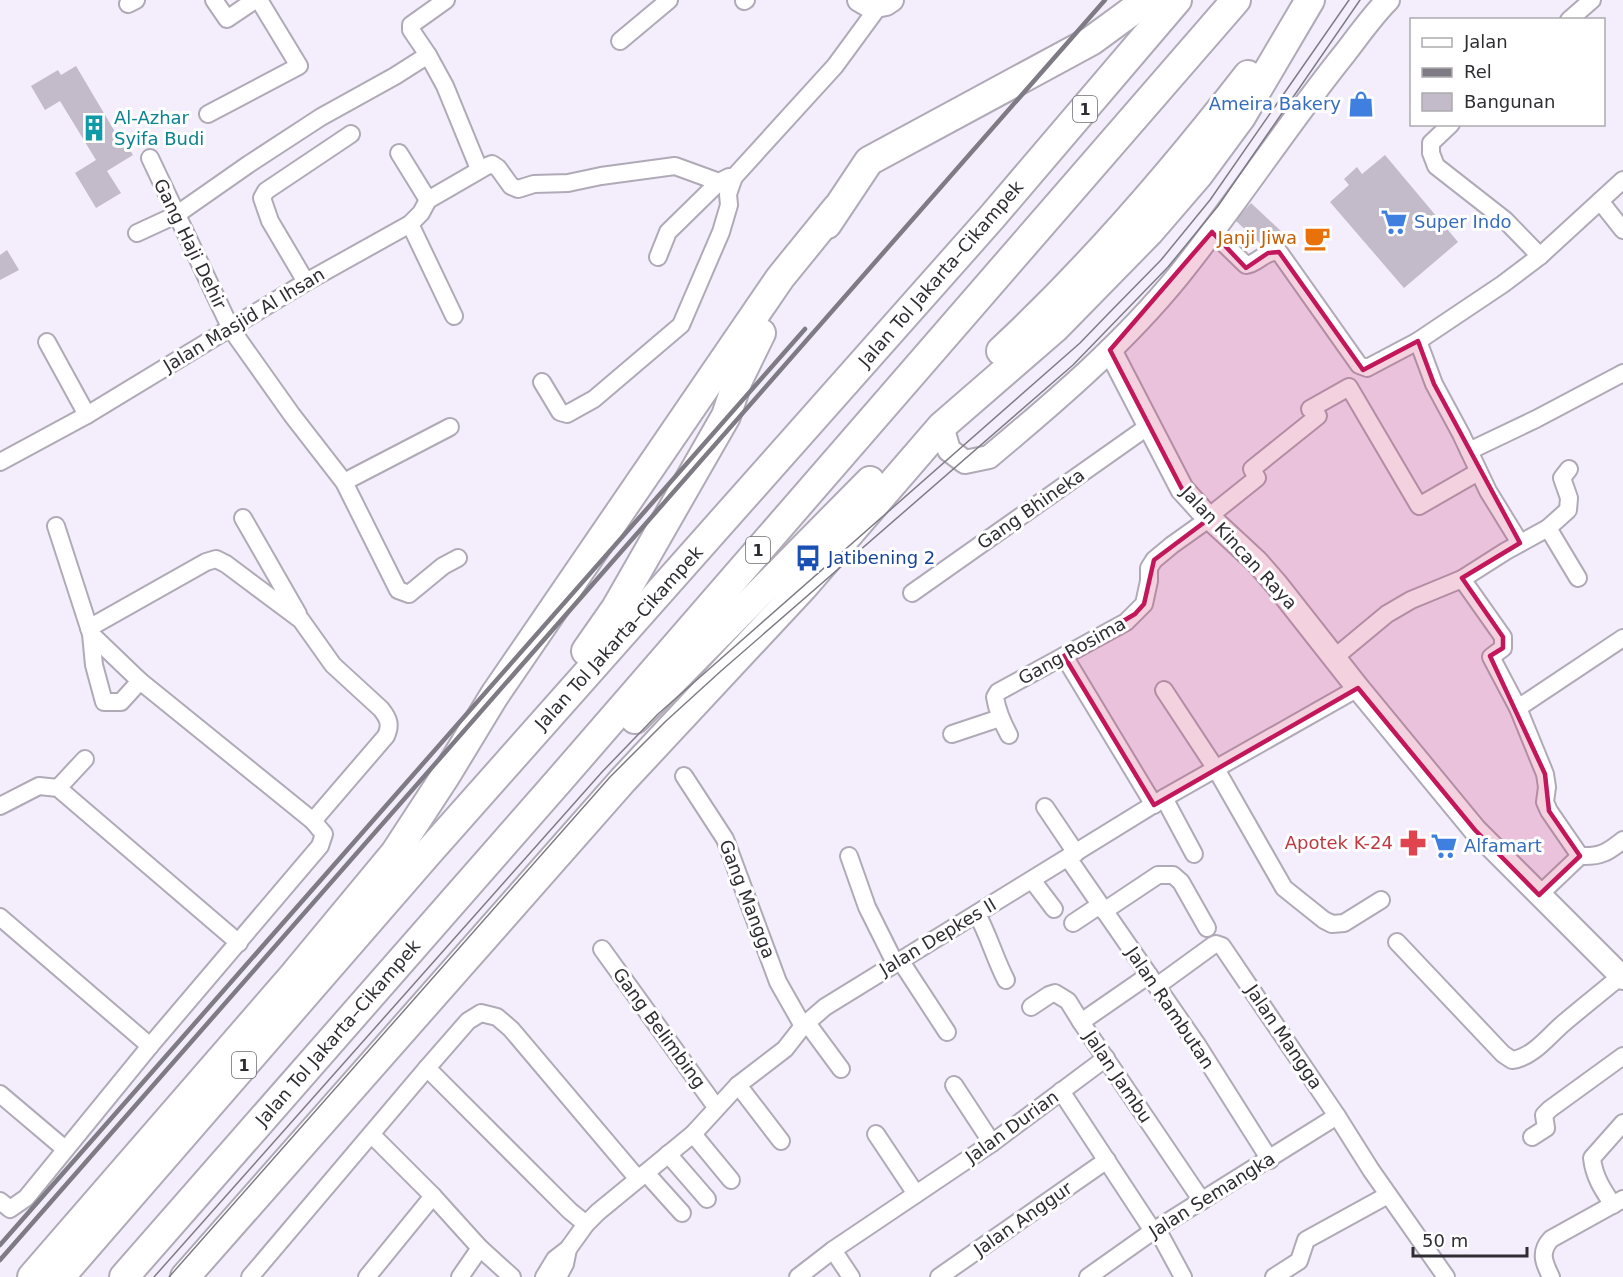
<svg xmlns="http://www.w3.org/2000/svg" width="1623" height="1277" font-family="'DejaVu Sans',sans-serif">
  <rect width="100%" height="100%" fill="#f4edfc"/>
  <!-- building -->
  <g fill="#c3bbc9">
    <path d="M76 66 124 147 127 145 133 155 107 171 121 193 96 208 75 173 96 160 60 101 45 110 31 86 58 70 61 75Z"/>
    <path d="M1385 155 1458 242 1404 288 1330 202 1349 185 1344 179 1357 167 1362 174Z"/>
    <path d="M1251 203 1284 234 1268 251 1235 220Z"/>
    <path d="M7 250 19 270 0 280V255Z"/>
  </g>
  <g fill="none" stroke-linecap="round" stroke-linejoin="round">
    <!-- street casing -->
    <g stroke="#b0aab7" stroke-width="20">
      <g id="street">
        <path d="M214 0 227 19 255 0"/>
        <path d="M744 1 746 0"/>
        <path d="M128 4 136 0"/>
        <path d="M1569 20 1592 0"/>
        <path d="M620 41 669 0"/>
        <path d="M428 55 411 30V25L446 0"/>
        <path d="M208 114 299 66 259 0"/>
        <path d="M1451 124 1431 143V153L1436 166 1505 220 1540 256"/>
        <path d="M399 153 428 200"/>
        <path d="M150 158 231 329 292 415 344 482 398 590 409 594 443 566 458 558"/>
        <path d="M1600 201 1623 230"/>
        <path d="M410 224 454 316"/>
        <path d="M1212 232 1246 265C1258 264 1266 249 1279 252L1359 365 1367 368 1418 341 1503 284 1540 256 1623 180"/>
        <path d="M137 233 176 215 249 164 321 117 395 76 428 55 445 86 479 169"/>
        <path d="M658 257 668 232 719 182"/>
        <path d="M306 282 270 221 262 198 266 191 351 134"/>
        <path d="M1418 341 1434 384 1461 434 1488 491 1520 543"/>
        <path d="M47 342 87 415"/>
        <path d="M542 382 560 412 567 414 594 399 681 325 721 232 729 205 728 194 734 177 835 66 879 6"/>
        <path d="M1469 451 1536 419 1623 373"/>
        <path d="M0 462 87 415 306 282 410 224 421 213 428 200 485 167 492 164 498 168 511 186 518 189 534 184 568 183 601 176 675 166 719 182 729 177H734"/>
        <path d="M344 482 450 427"/>
        <path d="M1217 510 1257 478 1252 469 1318 416 1310 409 1349 387 1419 506 1478 472"/>
        <path d="M243 518 298 614"/>
        <path d="M56 526 91 634 140 681 313 821"/>
        <path d="M1548 528 1568 510 1569 498 1562 478 1569 469"/>
        <path d="M1462 579 1506 551 1548 528 1578 578"/>
        <path d="M912 593 1150 425"/>
        <path d="M91 634 94 665 104 702H121L140 681"/>
        <path d="M1064 656 1154 805"/>
        <path d="M1334 658 1387 614 1411 600 1462 579 1503 637V648L1491 657 1518 708 1545 774 1547 787 1545 802 1549 811 1580 856"/>
        <path d="M1164 690 1216 769 1284 888 1324 920 1332 924 1344 923 1381 900"/>
        <path d="M1518 708 1623 638"/>
        <path d="M952 734 1000 718"/>
        <path d="M1009 735C1002 722 997 710 995 697L998 692 1126 622 1144 604 1149 581V568L1154 560 1172 545 1210 518"/>
        <path d="M684 776 725 839 778 982 803 1026"/>
        <path d="M58 788 85 759"/>
        <path d="M1164 798 1194 854"/>
        <path d="M0 806 39 786 58 788 239 943"/>
        <path d="M1045 807 1076 853"/>
        <path d="M849 856 867 907 895 963"/>
        <path d="M1068 858 1198 1046 1270 1160"/>
        <path d="M1032 880 1054 909"/>
        <path d="M1539 895 1580 856C1601 857 1608 852 1623 840"/>
        <path d="M1104 911 1158 875H1173L1181 882 1207 928"/>
        <path d="M977 914C989 936 995 959 1006 980"/>
        <path d="M0 917 150 1046"/>
        <path d="M1073 923 1100 905"/>
        <path d="M1397 942 1503 1054 1512 1060C1534 1057 1549 1035 1565 1022 1584 1006 1603 991 1621 976"/>
        <path d="M602 949 716 1107"/>
        <path d="M900 960 947 1032"/>
        <path d="M1149 975 1081 1022 1202 1201"/>
        <path d="M1157 986 1212 946 1216 944 1222 946 1337 1116 1371 1170 1446 1277"/>
        <path d="M1031 1007 1049 995 1055 993 1068 1001 1081 1022"/>
        <path d="M807 1023 841 1069"/>
        <path d="M427 1068 570 1211 586 1224"/>
        <path d="M738 1085 781 1141"/>
        <path d="M954 1085 992 1143"/>
        <path d="M1061 1091 1153 1231"/>
        <path d="M0 1094 65 1149"/>
        <path d="M693 1134 731 1180"/>
        <path d="M876 1134 916 1194"/>
        <path d="M372 1135 433 1196 480 1248 512 1277"/>
        <path d="M1532 1137 1546 1128 1544 1115 1550 1109 1623 1056"/>
        <path d="M668 1154 707 1199"/>
        <path d="M646 1173 682 1213"/>
        <path d="M0 1201 10 1209 26 1198 150 1046 320 846 324 834 313 821 386 736C391 725 389 719 381 709L333 665 301 620 226 564 216 559 206 562 89 628"/>
        <path d="M1613 1205C1603 1190 1594 1177 1592 1158L1623 1123"/>
        <path d="M1157 1229 1183 1277"/>
        <path d="M833 1250 851 1277"/>
        <path d="M250 1277 427 1068 468 1021 481 1013 497 1017 511 1029 638 1179"/>
        <path d="M367 1277 433 1196"/>
        <path d="M460 1277 480 1248"/>
        <path d="M544 1277 555 1259 568 1249 586 1224 598 1212 693 1134 738 1085 785 1049 803 1026 825 1007 1164 798 1358 688"/>
        <path d="M558 1277 565 1264 568 1249"/>
        <path d="M798 1277 833 1250 992 1143 1106 1058"/>
        <path d="M939 1277 1107 1160"/>
        <path d="M1088 1277 1153 1231 1337 1116"/>
        <path d="M1274 1277 1299 1261 1306 1240 1388 1195"/>
        <path d="M1551 1277C1544 1263 1539 1252 1551 1239L1623 1199"/>
      </g>
    </g>
    <!-- secondary casing -->
    <g stroke="#b0aab7" stroke-width="26">
      <g id="secondary">
        <path d="M859 0 871 7 886 4 892 0"/>
        <path d="M1110 350 1182 489 1201 510 1257 562 1277 585 1358 688 1475 830 1623 978"/>
        <path d="M942 426 949 450 965 462 989 457C1056 401 1124 343 1179 275 1237 203 1287 125 1345 53 1359 35 1372 16 1388 0"/>
      </g>
    </g>
    <!-- highway casing -->
    <g stroke="#b0aab7" stroke-width="32">
      <g id="highway">
        <path d="M827 224 869 161 1091 41 1147 0"/>
        <path d="M1001 351C1091 267 1172 173 1248 75"/>
        <path d="M586 651 616 608 726 416 738 380 761 333"/>
        <path d="M635 719 870 481"/>
        <path d="M32 1277 293 976 395 853 446 775 494 696 780 278 836 209"/>
        <path d="M60 1277 427 854 992 217 1177 0"/>
        <path d="M124 1277 563 776 1236 0"/>
        <path d="M185 1277 623 780 803 587 942 426 1055 328 1149 232 1199 174 1241 117 1310 0"/>
      </g>
    </g>
    <!-- street -->
    <use href="#street" stroke="#fff" stroke-width="16"/>
    <!-- secondary -->
    <use href="#secondary" stroke="#fff" stroke-width="22"/>
    <!-- highway -->
    <use href="#highway" stroke="#fff" stroke-width="28"/>
    <!-- tram -->
    <g stroke="#7f7b84" stroke-width="1.5">
      <path d="M154 1277 602 772 658 714 1080 343 1108 314 1161 260 1210 200 1349 0"/>
      <path d="M169 1277 610 777 666 721 721 671 1073 365 1168 267 1218 206 1360 0"/>
    </g>
    <!-- rail -->
    <g stroke="#7f7b84" stroke-width="4.5">
      <path d="M0 1245 805 329"/>
      <path d="M0 1260 1105 0"/>
    </g>
  </g>
  <!-- marked area -->
  <path fill="#c2185b" fill-opacity="0.2" stroke="#c2185b" stroke-width="4.5" stroke-linejoin="round" d="M1212 232 1246 268 1268 253 1279 252 1363 370 1418 341 1434 384 1520 543 1462 578 1503 637V648L1490 656 1545 774 1549 811 1580 856 1539 895 1475 830 1358 688 1154 805 1064 656 1135 614 1144 604 1154 560 1210 518 1182 489 1110 350Z"/>
  <!-- icons -->
  <defs>
    <g id="shop-bare" transform="scale(2.07)"><path d="M-5-2.5h2.3a2.7 3.5 0 0 1 5.4 0H5L5.5 6h-11ZM-1.5-2.5h3a1.5 2.3 0 0 0-3 0Z" fill="#3f7fe0" stroke="#fff" stroke-width="2.5" paint-order="stroke"/></g>
    <g id="building-bare" transform="scale(2.07)"><path d="M-4-6H4V6H1V3H-1V6H-4ZM-2.5-4.3h1.7v1.8h-1.7ZM.8-4.3h1.7v1.8H.8ZM-2.5-1h1.7V.8h-1.7ZM.8-1h1.7V.8H.8Z" fill="#0f9aa8" stroke="#fff" stroke-width="2.5" paint-order="stroke"/></g>
    <g id="supermarket-bare" transform="scale(2.07)"><path d="M-6-5.5h2.5l.6 2H6L4.5 2H-2.5L-4.4-4H-6ZM-1.5 3.2a1.3 1.3 0 1 0 .1 0ZM3 3.2a1.3 1.3 0 1 0 .1 0Z" fill="#3f7fe0" stroke="#fff" stroke-width="2.5" paint-order="stroke"/></g>
    <g id="cafe-bare" transform="scale(2.07)"><path d="M-5.5-4.5H6V0H3Q3 3.5 0 3.5H-2.5Q-5.5 3.5-5.5 0ZM3-3.2v2h1.7v-2ZM-6 4.5H4V6H-6Z" fill="#e8710a" stroke="#fff" stroke-width="2.5" paint-order="stroke"/></g>
    <g id="bus-bare" transform="scale(2.07)"><path d="M-5-6H5V4H4V6H2V4H-2V6H-4V4H-5ZM-3.5-4V0h7V-4ZM-3.5 1.2v1.5H-2V1.2ZM2 1.2v1.5H3.5V1.2Z" fill="#1a4fb4" stroke="#fff" stroke-width="2.5" paint-order="stroke"/></g>
    <g id="pharmacy-bare" transform="scale(2.07)"><path d="M-2-6h4v4h4v4h-4v4h-4v-4h-4v-4h4Z" fill="#e0444e" stroke="#fff" stroke-width="2.5" paint-order="stroke"/></g>
  </defs>
  <g fill-rule="evenodd">
    <use href="#shop-bare" x="1361" y="104"/>
    <use href="#building-bare" x="94" y="128"/>
    <use href="#supermarket-bare" x="1394" y="222"/>
    <use href="#cafe-bare" x="1317" y="238"/>
    <use href="#bus-bare" x="808" y="558"/>
    <use href="#pharmacy-bare" x="1413" y="843"/>
    <use href="#supermarket-bare" x="1444" y="846"/>
  </g>
  <g text-anchor="middle" stroke-width="6" stroke-linejoin="round" paint-order="stroke">
    <!-- shield labels -->
    <g fill="#fff" stroke="#6d6c70" stroke-width="1.5">
      <rect x="1073" y="96" width="24" height="26" rx="4.5"/>
      <rect x="746" y="537" width="24" height="26" rx="4.5"/>
      <rect x="232" y="1052" width="24" height="26" rx="4.5"/>
    </g>
    <g font-size="16" font-weight="bold" fill="#2f2d32">
      <text x="1085" y="115">1</text>
      <text x="758" y="556">1</text>
      <text x="244" y="1071">1</text>
    </g>
    <!-- shop labels -->
    <g font-size="18" fill="#366cbe" stroke="#fff" text-anchor="start">
      <text x="1341" y="110" text-anchor="end">Ameira Bakery</text>
      <text x="1414" y="228">Super Indo</text>
      <text x="1464" y="852">Alfamart</text>
    </g>
    <!-- culture labels -->
    <g font-size="18" fill="#0d838f" stroke="#fff" text-anchor="start">
      <text x="114" y="124">Al-Azhar<tspan x="114" dy="21">Syifa Budi</tspan></text>
    </g>
    <!-- food labels -->
    <g font-size="18" fill="#c56008" stroke="#fff" text-anchor="end">
      <text x="1297" y="244">Janji Jiwa</text>
    </g>
    <!-- street labels -->
    <g font-size="18" fill="#2f2d32" stroke="#fff">
      <text transform="translate(190 244) rotate(64)" y="6">Gang Haji Dehir</text>
      <text transform="translate(941 274) rotate(-49)" y="6">Jalan Tol Jakarta–Cikampek</text>
      <text transform="translate(244 320) rotate(-31)" y="6">Jalan Masjid Al Ihsan</text>
      <text transform="translate(1031 509) rotate(-35)" y="6">Gang Bhineka</text>
      <text transform="translate(1239 548) rotate(47)" y="6">Jalan Kincan Raya</text>
      <text transform="translate(619 638) rotate(-48)" y="6">Jalan Tol Jakarta–Cikampek</text>
      <text transform="translate(1072 651) rotate(-29)" y="6">Gang Rosima</text>
      <text transform="translate(747 899) rotate(69)" y="6">Gang Mangga</text>
      <text transform="translate(938 937) rotate(-31)" y="6">Jalan Depkes II</text>
      <text transform="translate(1170 1008) rotate(56)" y="6">Jalan Rambutan</text>
      <text transform="translate(659 1028) rotate(54)" y="6">Gang Belimbing</text>
      <text transform="translate(338 1033) rotate(-49)" y="6">Jalan Tol Jakarta–Cikampek</text>
      <text transform="translate(1284 1037) rotate(56)" y="6">Jalan Mangga</text>
      <text transform="translate(1118 1077) rotate(56)" y="6">Jalan Jambu</text>
      <text transform="translate(1012 1127) rotate(-36)" y="6">Jalan Durian</text>
      <text transform="translate(1212 1195) rotate(-32)" y="6">Jalan Semangka</text>
      <text transform="translate(1023 1219) rotate(-35)" y="6">Jalan Anggur</text>
    </g>
    <!-- transit labels -->
    <g font-size="18" fill="#164399" stroke="#fff" text-anchor="start">
      <text x="828" y="564">Jatibening 2</text>
    </g>
    <!-- health labels -->
    <g font-size="18" fill="#be3a42" stroke="#fff" text-anchor="end">
      <text x="1393" y="849">Apotek K-24</text>
    </g>
  </g>
  <!-- legend -->
  <rect x="1410" y="18" width="195" height="108" fill="#ffffff" stroke="#acabad" stroke-width="1.5"/>
  <rect x="1422" y="38" width="30" height="9" fill="#ffffff" stroke="#acabad" stroke-width="1.5"/>
  <text x="1464" y="48" font-size="18" fill="#2f2d32">Jalan</text>
  <rect x="1422" y="68" width="30" height="9" fill="#7f7b84" stroke="#acabad" stroke-width="1.5"/>
  <text x="1464" y="78" font-size="18" fill="#2f2d32">Rel</text>
  <rect x="1422" y="93" width="30" height="18" fill="#c3bbc9" stroke="#acabad" stroke-width="1.5"/>
  <text x="1464" y="108" font-size="18" fill="#2f2d32">Bangunan</text>
  <!-- scale -->
  <path d="M1413 1247v9h114v-9" fill="none" stroke="#2f2d32" stroke-width="3"/>
  <text x="1422" y="1247" font-size="18" fill="#2f2d32" stroke="#ffffff" stroke-width="4.5" paint-order="stroke">50 m</text>
</svg>
